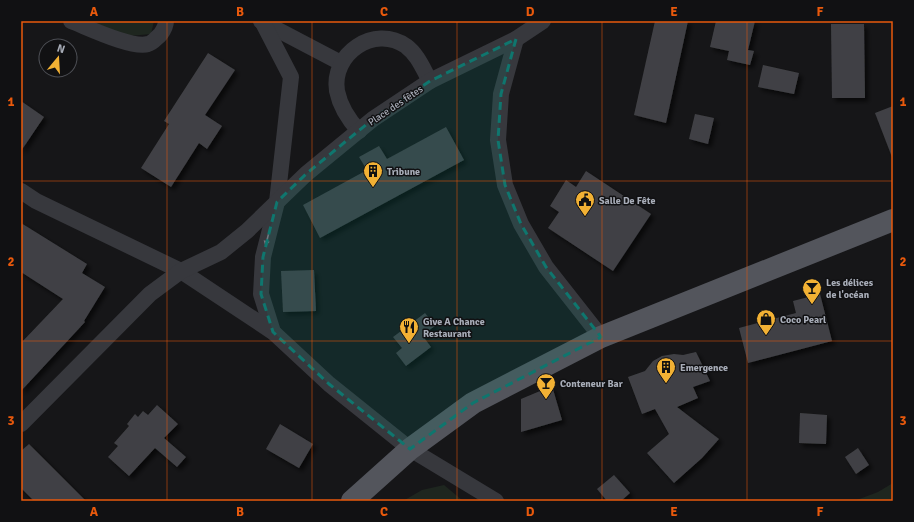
<svg xmlns="http://www.w3.org/2000/svg" width="914" height="522" font-family="Signika,sans-serif">
  <defs>
    <filter id="shadow"><feDropShadow dx="3.5" dy="3.5" stdDeviation="2" flood-color="#0009"/></filter>
  </defs>
  <rect width="100%" height="100%" fill="#161618"/>
  <!-- green -->
  <g fill="#1e261f">
    <path d="M78 21H154L151 34 119 37Z"/>
    <path d="M893 483V501H854L878 492Z"/>
    <path d="M444 485 463 501H403L422 490Z"/>
  </g>
  <!-- building -->
  <g fill="#404145" filter="url(#shadow)">
    <path d="M655 21H688L666 123 634 115Z"/>
    <path d="M716 21H755L748 50 754 51 750 65 727 60 729 51 710 47Z"/>
    <path d="M831 24H864L865 98H832Z"/>
    <path d="M208 53 235 70 205 115 222 126 207 149 199 143 171 187 141 168 169 124 164 121Z"/>
    <path d="M763 65 799 73 794 94 758 87Z"/>
    <path d="M21 101 44 117 21 151Z"/>
    <path d="M893 106V157H892L875 113Z"/>
    <path d="M695 114 714 118 708 144 689 139Z"/>
    <path d="M446 127 464 160 320 238 303 205 367 170 359 157 379 146 387 159Z"/>
    <path d="M586 171 651 214 613 271 548 228 559 212 550 206 566 180 576 187Z"/>
    <path d="M21 223 87 264 82 273 105 287 84 321 85 322 21 391V343L63 299 21 272Z"/>
    <path d="M314 270 316 311 283 312 281 271Z"/>
    <path d="M820 294 832 341 748 363 739 328 796 313 793 301Z"/>
    <path d="M425 313 435 326 422 335 431 347 406 366 396 353 402 348 393 337Z"/>
    <path d="M696 352 710 381 693 387 698 398 677 407 719 439 702 458 674 483 647 453 669 434 655 409 642 414 628 377 645 371 653 361 662 356 674 354 683 355Z"/>
    <path d="M552 386 562 420 521 432V399Z"/>
    <path d="M157 405 178 424 164 438 186 457 177 467 155 448 129 476 108 457 118 446 114 443 129 426 127 424 135 414 138 417 143 411 148 415Z"/>
    <path d="M800 413 827 415 826 444 799 443Z"/>
    <path d="M280 424 313 444 299 468 266 449Z"/>
    <path d="M29 444 86 501H34L21 488V451Z"/>
    <path d="M858 448 869 465 856 474 845 457Z"/>
    <path d="M614 475 630 493 621 501H607L597 489Z"/>
  </g>
  <g fill="none" stroke-linecap="round" stroke-linejoin="round">
    <!-- minor -->
    <g stroke="#37383d" stroke-width="16">
      <path d="M71 21C87 27 132 49 148 44 153 43 156 38 160 35 163 31 166 26 166 21"/>
      <path d="M261 21 341 63"/>
      <path d="M262 21 291 77 277 202 263 257 261 294 273 332"/>
      <path d="M516 39 501 94 498 140 505 185 521 224 546 267 601 337"/>
      <path d="M359 131C349 120 340 106 337 91 331 54 374 24 406 46 418 55 423 69 430 81"/>
      <path d="M21 191 36 201 181 271 273 332 329 384 410 449 496 501"/>
      <path d="M21 424 150 294 181 271 221 252 247 231 306 174 373 119 430 81 516 39 543 21"/>
    </g>
    <!-- primary -->
    <path stroke="#53555c" stroke-width="22" d="M352 501 410 449 473 403 601 337 893 220"/>
  </g>
  <!-- one-way arrows -->
  <defs><path id="oneway-solid" d="M-6-.8H1V-3.2L6.5 0L1 3.2V.8H-6Z"/></defs>
  <use fill="#757881" href="#oneway-solid" transform="translate(267 240) rotate(105)"/>
  <!-- marked area -->
  <path fill="#0f766e" fill-opacity="0.2" stroke="#0f766e" stroke-width="3" stroke-dasharray="8 5" stroke-linejoin="round" d="M516 39 501 94 498 140 505 185 521 224 546 267 601 337 473 403 410 449 329 384 273 332 261 294 263 257 277 202 306 174 373 119 430 81Z"/>
  <!-- grid -->
  <path fill="none" stroke="#e8590c" stroke-width="1" stroke-opacity="0.55" d="M167 21V501M312 21V501M457 21V501M602 21V501M747 21V501M21 181H893M21 341H893"/>
  <!-- icons -->
  <defs>
    <g id="building-pin" transform="scale(1)"><path d="M0 17L-7.5 6A9.5 9.5 0 1 1 7.5 6Z" fill="#f2b134" stroke="#111113"/><path d="M-4-6H4V6H1V3H-1V6H-4ZM-2.5-4.3h1.7v1.8h-1.7ZM.8-4.3h1.7v1.8H.8ZM-2.5-1h1.7V.8h-1.7ZM.8-1h1.7V.8H.8Z" fill="#111"/></g>
    <g id="civic-pin" transform="scale(1)"><path d="M0 17L-7.5 6A9.5 9.5 0 1 1 7.5 6Z" fill="#f2b134" stroke="#111113"/><path d="M-.6-6.5H3V-4.5H.6V-3L4-1V1h2V6H-6V1h2V-1L-.6-3ZM-1.2 2.5V6h2.4V2.5Z" fill="#111"/></g>
    <g id="bar-pin" transform="scale(1)"><path d="M0 17L-7.5 6A9.5 9.5 0 1 1 7.5 6Z" fill="#f2b134" stroke="#111113"/><path d="M-6-5H6L.8 .8V4.5H3.5V6h-7V4.5H-.8V.8Z" fill="#111"/></g>
    <g id="shop-pin" transform="scale(1)"><path d="M0 17L-7.5 6A9.5 9.5 0 1 1 7.5 6Z" fill="#f2b134" stroke="#111113"/><path d="M-5-2.5h2.3a2.7 3.5 0 0 1 5.4 0H5L5.5 6h-11ZM-1.5-2.5h3a1.5 2.3 0 0 0-3 0Z" fill="#111"/></g>
    <g id="restaurant-pin" transform="scale(1)"><path d="M0 17L-7.5 6A9.5 9.5 0 1 1 7.5 6Z" fill="#f2b134" stroke="#111113"/><path d="M-5-6h1v4h1v-4h1v4h1v-4h1v5L-1.5 .5V6h-2V.5L-5-1ZM5-6V6H3V1.5H1.5Q1.5-4 5-6Z" fill="#111"/></g>
  </defs>
  <g fill-rule="evenodd">
    <use href="#building-pin" x="373" y="171"/>
    <use href="#civic-pin" x="585" y="200"/>
    <use href="#bar-pin" x="812" y="288"/>
    <use href="#shop-pin" x="766" y="319"/>
    <use href="#restaurant-pin" x="409" y="327"/>
    <use href="#building-pin" x="666" y="367"/>
    <use href="#bar-pin" x="546" y="383"/>
  </g>
  <g text-anchor="middle" stroke-width="3" stroke-linejoin="round" paint-order="stroke">
    <!-- street labels -->
    <g font-size="10" fill="#a8adb8" stroke="#111113">
      <text transform="translate(395 105) rotate(-34)" y="4">Place des fêtes</text>
    </g>
    <!-- poi labels -->
    <g font-size="10" font-weight="bold" fill="#a8adb8" stroke="#111113" text-anchor="start">
      <text x="387" y="175">Tribune</text>
      <text x="599" y="204">Salle De Fête</text>
      <text x="826" y="286">Les délices<tspan x="826" dy="12">de l'océan</tspan></text>
      <text x="780" y="323">Coco Pearl</text>
      <text x="423" y="325">Give A Chance<tspan x="423" dy="12">Restaurant</tspan></text>
      <text x="680" y="371">Emergence</text>
      <text x="560" y="387">Conteneur Bar</text>
    </g>
  </g>
  <!-- border -->
  <rect width="914" height="522" fill="none" stroke="#111113" stroke-width="44"/>
  <!-- north arrow -->
  <g transform="translate(58 58) rotate(18)"><circle r="19" fill="#111113" stroke="#4d4f55"/>
  <path d="M0-3L7 15L0 10L-7 15Z" fill="#f2b134"/>
  <text y="-6" font-size="11" font-weight="bold" text-anchor="middle" fill="#a8adb8">N</text>
  </g>
  <rect x="22" y="22" width="870" height="478" fill="none" stroke="#e8590c" stroke-width="1.5"/>
  <g font-size="13" text-anchor="middle" font-weight="bold" fill="#e8590c">
    <text x="94" y="16">A</text>
    <text x="240" y="16">B</text>
    <text x="384" y="16">C</text>
    <text x="530" y="16">D</text>
    <text x="674" y="16">E</text>
    <text x="820" y="16">F</text>
    <text x="11" y="106">1</text>
    <text x="903" y="106">1</text>
    <text x="11" y="266">2</text>
    <text x="903" y="266">2</text>
    <text x="11" y="425">3</text>
    <text x="903" y="425">3</text>
    <text x="94" y="516">A</text>
    <text x="240" y="516">B</text>
    <text x="384" y="516">C</text>
    <text x="530" y="516">D</text>
    <text x="674" y="516">E</text>
    <text x="820" y="516">F</text>
  </g>
</svg>
